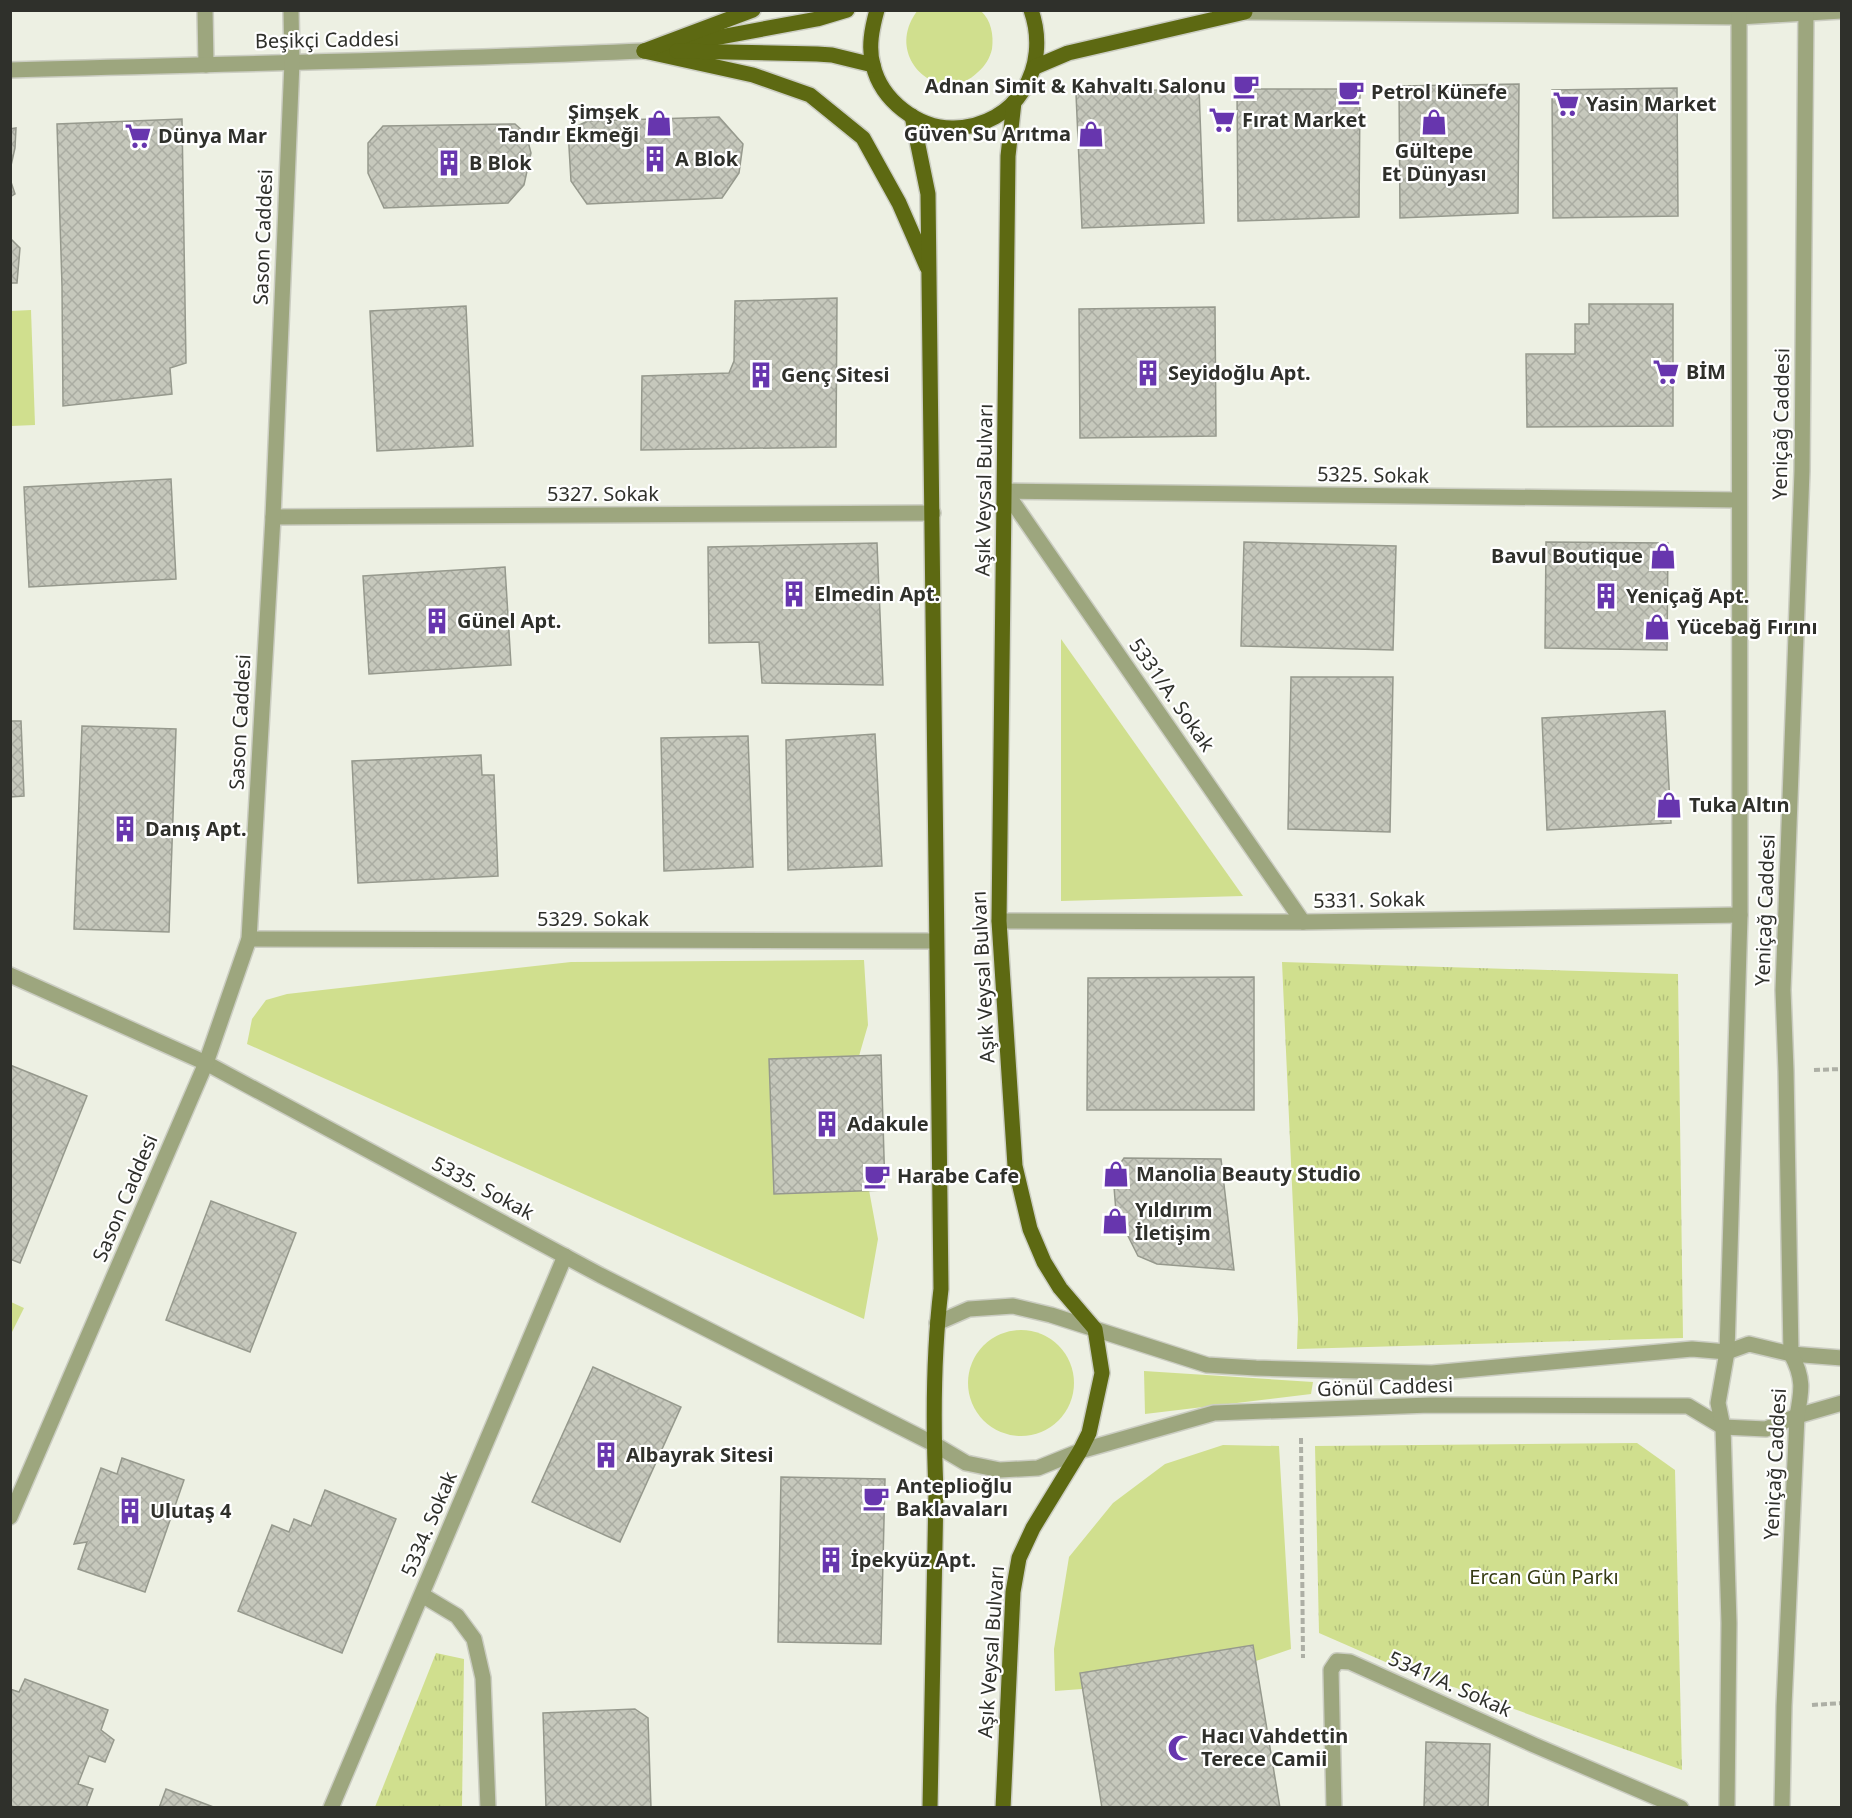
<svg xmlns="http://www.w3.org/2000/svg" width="1852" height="1818" font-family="'Noto Sans',sans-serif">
  <defs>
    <pattern id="park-tufts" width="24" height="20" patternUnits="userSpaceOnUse" patternTransform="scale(1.5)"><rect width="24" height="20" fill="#d0df8e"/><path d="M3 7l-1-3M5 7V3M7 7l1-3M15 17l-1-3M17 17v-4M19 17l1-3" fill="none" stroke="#b3c07b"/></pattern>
    <pattern id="building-cross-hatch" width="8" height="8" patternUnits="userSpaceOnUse" patternTransform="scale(1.5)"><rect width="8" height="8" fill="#c6c8bc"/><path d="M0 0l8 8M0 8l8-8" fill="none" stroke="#aaaca2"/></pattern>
  </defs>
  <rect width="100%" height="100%" fill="#edf0e3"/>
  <!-- green -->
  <g fill="#d0df8e">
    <path d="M918 10 981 11C991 20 994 35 992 49 990 58 985 66 978 72 941 109 881 57 918 10Z"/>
    <path d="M31 310 35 425 11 426V311Z"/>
    <path d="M1061 639 1243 896 1061 901Z"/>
    <path d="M864 960 868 1025 859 1056 869 1190 878 1239 864 1319 247 1044 252 1019 266 1000 287 994 571 962Z"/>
    <path d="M11 1302 24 1308 11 1334Z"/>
    <circle cx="1021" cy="1383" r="53"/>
    <path d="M1144 1371 1313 1382 1311 1394 1145 1414Z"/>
    <path d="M1223 1445 1279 1446 1291 1649 1256 1661 1253 1646 1080 1673 1082 1689 1055 1691 1054 1649 1069 1557 1113 1503 1165 1464Z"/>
  </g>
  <!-- park -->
  <g fill="url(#park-tufts)">
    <path d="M1282 962 1678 974 1683 1338 1297 1349 1298 1319Z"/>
    <path d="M1637 1443 1675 1470 1682 1770 1390 1664 1319 1633 1315 1446Z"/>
    <path d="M436 1653 464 1659 462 1807H375Z"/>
  </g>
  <!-- building -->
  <g fill="url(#building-cross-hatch)" stroke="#96998d" stroke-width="1.5">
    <path d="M1519 84 1518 213 1400 218 1399 86Z"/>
    <path d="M1199 88 1204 223 1082 228 1076 94Z"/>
    <path d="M1677 88 1678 216 1553 218 1552 90Z"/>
    <path d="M1237 89H1360L1359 217 1238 221Z"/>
    <path d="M719 117 743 144 739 173 722 198 587 204 571 181 568 130 588 121Z"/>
    <path d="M182 119 186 363 170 368 172 394 63 406 62 286 57 124Z"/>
    <path d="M515 124 526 134 531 153 524 185 508 203 384 208 368 173V143L383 126Z"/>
    <path d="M16 128 15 148 10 170V129Z"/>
    <path d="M10 179 15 194 10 197Z"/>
    <path d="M10 238 20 248 17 283H10Z"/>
    <path d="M837 298 836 447 641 450 642 376 729 373 734 361 735 301Z"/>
    <path d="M1589 304H1673V426L1527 427 1526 354H1575V324H1589Z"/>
    <path d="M466 306 473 446 377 451 370 311Z"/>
    <path d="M1215 307 1216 436 1080 438 1079 309Z"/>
    <path d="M171 479 176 579 29 587 24 487Z"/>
    <path d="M1244 542 1396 546 1393 650 1241 646Z"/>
    <path d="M1546 542 1668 543 1667 650 1545 648Z"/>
    <path d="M877 543 883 685 762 683 759 642 709 643 708 547Z"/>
    <path d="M505 567 511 665 369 674 363 576Z"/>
    <path d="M1291 677H1393L1390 832 1288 829Z"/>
    <path d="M1665 711 1671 823 1547 830 1542 718Z"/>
    <path d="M10 721H21L24 796 10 797Z"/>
    <path d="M82 726 176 729 169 932 74 929Z"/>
    <path d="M875 734 882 866 788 870 786 740Z"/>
    <path d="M748 736 753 867 664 871 661 738Z"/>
    <path d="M481 755 482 775H494L498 876 358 883 352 761Z"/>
    <path d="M1254 977V1110H1087L1088 978Z"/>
    <path d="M881 1055 885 1190 774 1194 769 1059Z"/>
    <path d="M10 1065 87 1096 20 1263 10 1259Z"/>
    <path d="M1124 1158 1221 1159 1234 1270 1157 1264 1138 1256 1116 1212 1113 1174Z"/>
    <path d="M211 1201 296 1233 250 1352 166 1320Z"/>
    <path d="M593 1367 681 1407 620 1542 532 1502Z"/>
    <path d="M122 1458 184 1480 145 1592 78 1569 87 1542 74 1544 101 1468 117 1474Z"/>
    <path d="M781 1477 885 1479 881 1644 778 1642Z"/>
    <path d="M325 1490 396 1519 342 1653 238 1611 272 1525 289 1532 294 1519 311 1526Z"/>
    <path d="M1253 1645 1280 1808H1102L1080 1673Z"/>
    <path d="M25 1679 108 1710 101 1730 114 1740 105 1762 89 1756 78 1784 93 1789 86 1808H16L10 1805V1689L19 1692Z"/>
    <path d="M635 1709 648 1718 651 1808H546L543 1713Z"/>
    <path d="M1426 1742 1490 1744 1488 1808H1424Z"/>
    <path d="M166 1789 216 1808H159Z"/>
  </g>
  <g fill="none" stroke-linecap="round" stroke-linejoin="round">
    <!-- minor casing -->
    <g stroke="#cbcdc2" stroke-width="18">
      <g id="minor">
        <path d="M205 10 206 65"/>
        <path d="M1245 12 1739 17 1842 11"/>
        <path d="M10 70C222 64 433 60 644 51"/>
        <path d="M1005 491 1739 500"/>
        <path d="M1005 491 1303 922"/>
        <path d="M273 517 933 513"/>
        <path d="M999 921 1303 922 1740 915"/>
        <path d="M249 939 936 941"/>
        <path d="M10 975 206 1063 600 1275 934 1444 966 1463 1000 1470 1038 1468 1080 1451 1214 1413 1430 1405 1688 1406 1723 1427 1766 1429 1797 1416 1842 1403"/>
        <path d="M937 1323 969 1309 1013 1306 1051 1315 1207 1365 1256 1368 1432 1373 1692 1349 1727 1352 1749 1344 1791 1354 1842 1358"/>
        <path d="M10 1517 206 1063 249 939 273 517 292 62 291 10"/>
        <path d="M422 1595 457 1616 474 1639 483 1678 488 1808"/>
        <path d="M331 1808 565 1256"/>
        <path d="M1334 1808 1331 1670 1337 1661 1350 1662 1534 1745 1681 1808"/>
        <path d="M1727 1808 1729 1623 1723 1427 1718 1403 1727 1352 1740 915 1739 10"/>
        <path d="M1782 1808 1784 1706 1797 1416C1802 1390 1804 1378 1791 1354L1786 1071 1783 990 1802 471 1806 10"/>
      </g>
    </g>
    <!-- major casing -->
    <g stroke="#cbcdc2" stroke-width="18">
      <g id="major">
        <path d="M877 10C872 28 868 47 873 65 881 100 918 129 954 128 1017 126 1051 67 1031 10"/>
        <path d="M677 45 817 19 847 10"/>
        <path d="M644 51 753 75 810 95 863 138 899 203 927 267"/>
        <path d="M644 51 753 10"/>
        <path d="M677 51 817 54 832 55 873 65"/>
        <path d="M1035 67 1068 53 1245 12 1219 10"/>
        <path d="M912 116 928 194 941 1289C933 1356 933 1424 936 1491L930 1808"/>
        <path d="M1003 1808 1013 1592 1019 1558 1033 1528 1080 1451 1089 1433 1102 1373 1095 1329 1060 1288 1044 1262 1030 1229 1015 1166 999 921 1008 156 1014 102"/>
      </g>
    </g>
    <!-- path -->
    <g stroke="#adafa5" stroke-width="4" stroke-dasharray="6 3" stroke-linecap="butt">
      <path d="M1814 1070 1842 1069"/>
      <path d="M1301 1438 1303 1658"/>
      <path d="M1812 1705 1842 1703"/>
    </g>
    <!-- minor -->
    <use href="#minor" stroke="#9da67e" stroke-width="15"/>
    <!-- major -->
    <use href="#major" stroke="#5d6912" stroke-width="15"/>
  </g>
  <!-- icons -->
  <defs>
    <g id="cafe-bare" transform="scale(2.07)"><path d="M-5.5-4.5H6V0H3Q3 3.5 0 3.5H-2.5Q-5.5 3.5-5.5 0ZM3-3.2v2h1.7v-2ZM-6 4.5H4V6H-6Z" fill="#6736ae" stroke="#fff" stroke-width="2.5" paint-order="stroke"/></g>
    <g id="supermarket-bare" transform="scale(2.07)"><path d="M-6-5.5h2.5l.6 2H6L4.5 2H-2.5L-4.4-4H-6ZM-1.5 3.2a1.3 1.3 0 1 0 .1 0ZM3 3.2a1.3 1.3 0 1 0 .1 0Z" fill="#6736ae" stroke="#fff" stroke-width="2.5" paint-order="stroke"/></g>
    <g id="shop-bare" transform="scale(2.07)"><path d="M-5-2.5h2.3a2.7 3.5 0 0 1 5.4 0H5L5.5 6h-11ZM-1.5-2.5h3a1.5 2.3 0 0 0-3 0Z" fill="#6736ae" stroke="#fff" stroke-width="2.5" paint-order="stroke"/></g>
    <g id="building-bare" transform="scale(2.07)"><path d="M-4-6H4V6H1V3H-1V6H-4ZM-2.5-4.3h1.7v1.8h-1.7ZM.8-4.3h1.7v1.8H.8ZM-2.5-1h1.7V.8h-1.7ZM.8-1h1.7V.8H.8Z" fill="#6736ae" stroke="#fff" stroke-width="2.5" paint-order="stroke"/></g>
    <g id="mosque-bare" transform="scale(2.07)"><path d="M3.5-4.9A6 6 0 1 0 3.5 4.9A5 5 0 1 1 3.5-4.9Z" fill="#6736ae" stroke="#fff" stroke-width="2.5" paint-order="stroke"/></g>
  </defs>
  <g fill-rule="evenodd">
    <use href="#cafe-bare" x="1246" y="86"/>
    <use href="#cafe-bare" x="1351" y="92"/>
    <use href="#supermarket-bare" x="1566" y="104"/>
    <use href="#supermarket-bare" x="1222" y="120"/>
    <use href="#shop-bare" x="1434" y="122"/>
    <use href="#shop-bare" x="659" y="123"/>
    <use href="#shop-bare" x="1091" y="134"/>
    <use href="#supermarket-bare" x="138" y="136"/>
    <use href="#building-bare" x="655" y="159"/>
    <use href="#building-bare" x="449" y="163"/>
    <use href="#supermarket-bare" x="1666" y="372"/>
    <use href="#building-bare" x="1148" y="373"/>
    <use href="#building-bare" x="761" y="375"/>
    <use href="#shop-bare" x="1663" y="556"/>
    <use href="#building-bare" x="794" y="594"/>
    <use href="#building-bare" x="1606" y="596"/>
    <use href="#building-bare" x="437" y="621"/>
    <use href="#shop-bare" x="1657" y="627"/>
    <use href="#shop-bare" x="1669" y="805"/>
    <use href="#building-bare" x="125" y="829"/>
    <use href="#building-bare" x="827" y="1124"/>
    <use href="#shop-bare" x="1116" y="1174"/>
    <use href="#cafe-bare" x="877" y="1176"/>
    <use href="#shop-bare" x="1115" y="1221"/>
    <use href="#building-bare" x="606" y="1455"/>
    <use href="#cafe-bare" x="876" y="1498"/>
    <use href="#building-bare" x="130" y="1511"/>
    <use href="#building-bare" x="831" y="1560"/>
    <use href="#mosque-bare" x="1181" y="1748"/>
  </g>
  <g text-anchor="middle" stroke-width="4.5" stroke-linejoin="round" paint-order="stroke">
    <!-- street labels -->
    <g font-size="20" fill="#2f302b" stroke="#fff">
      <text transform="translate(327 40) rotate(-1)" y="7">Beşikçi Caddesi</text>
      <text transform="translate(263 237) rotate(-88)" y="7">Sason Caddesi</text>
      <text transform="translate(1781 424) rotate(-89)" y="7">Yeniçağ Caddesi</text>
      <text transform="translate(1373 475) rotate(1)" y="7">5325. Sokak</text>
      <text transform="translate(984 490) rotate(-89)" y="7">Aşık Veysal Bulvarı</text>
      <text x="603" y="501">5327. Sokak</text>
      <text transform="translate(1172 695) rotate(55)" y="7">5331/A. Sokak</text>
      <text transform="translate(240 722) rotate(-87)" y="7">Sason Caddesi</text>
      <text transform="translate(1369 900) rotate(-1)" y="7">5331. Sokak</text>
      <text transform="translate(1765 910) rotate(-88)" y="7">Yeniçağ Caddesi</text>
      <text x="593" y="926">5329. Sokak</text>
      <text transform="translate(983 977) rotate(-93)" y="7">Aşık Veysal Bulvarı</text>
      <text transform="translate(483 1188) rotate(28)" y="7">5335. Sokak</text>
      <text transform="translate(125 1198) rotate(-67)" y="7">Sason Caddesi</text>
      <text transform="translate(1385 1387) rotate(-2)" y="7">Gönül Caddesi</text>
      <text transform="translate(1775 1464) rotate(-87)" y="7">Yeniçağ Caddesi</text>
      <text transform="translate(429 1524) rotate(-67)" y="7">5334. Sokak</text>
      <text transform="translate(991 1652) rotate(-86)" y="7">Aşık Veysal Bulvarı</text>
      <text transform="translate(1450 1684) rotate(24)" y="7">5341/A. Sokak</text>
    </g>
    <!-- poi labels -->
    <g font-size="20" font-weight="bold" fill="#2f302b" stroke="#fff" text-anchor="start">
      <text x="1226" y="93" text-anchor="end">Adnan Simit &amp; Kahvaltı Salonu</text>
      <text x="1371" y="99">Petrol Künefe</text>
      <text x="1586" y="111">Yasin Market</text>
      <text x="639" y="119" text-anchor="end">Şimşek<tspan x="639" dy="23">Tandır Ekmeği</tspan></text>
      <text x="1242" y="127">Fırat Market</text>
      <text x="1071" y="141" text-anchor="end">Güven Su Arıtma</text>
      <text x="158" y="143">Dünya Mar</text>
      <text x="1434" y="158" text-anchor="middle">Gültepe<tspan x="1434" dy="23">Et Dünyası</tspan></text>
      <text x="675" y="166">A Blok</text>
      <text x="469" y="170">B Blok</text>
      <text x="1686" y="379">BİM</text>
      <text x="1168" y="380">Seyidoğlu Apt.</text>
      <text x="781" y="382">Genç Sitesi</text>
      <text x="1643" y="563" text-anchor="end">Bavul Boutique</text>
      <text x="814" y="601">Elmedin Apt.</text>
      <text x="1626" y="603">Yeniçağ Apt.</text>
      <text x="457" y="628">Günel Apt.</text>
      <text x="1677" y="634">Yücebağ Fırını</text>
      <text x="1689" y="812">Tuka Altın</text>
      <text x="145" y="836">Danış Apt.</text>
      <text x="847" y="1131">Adakule</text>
      <text x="1136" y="1181">Manolia Beauty Studio</text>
      <text x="897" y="1183">Harabe Cafe</text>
      <text x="1135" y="1217">Yıldırım<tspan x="1135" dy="23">İletişim</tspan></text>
      <text x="626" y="1462">Albayrak Sitesi</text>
      <text x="896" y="1493">Anteplioğlu<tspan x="896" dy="23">Baklavaları</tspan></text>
      <text x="150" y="1518">Ulutaş 4</text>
      <text x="851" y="1567">İpekyüz Apt.</text>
      <text x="1201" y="1743">Hacı Vahdettin<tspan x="1201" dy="23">Terece Camii</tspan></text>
    </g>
    <!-- park labels -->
    <g font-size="20" fill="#373d14" stroke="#fff">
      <text x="1544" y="1584">Ercan Gün Parkı</text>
    </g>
  </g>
  <!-- border -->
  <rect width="1852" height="1818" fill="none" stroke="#2f302b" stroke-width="24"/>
</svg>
